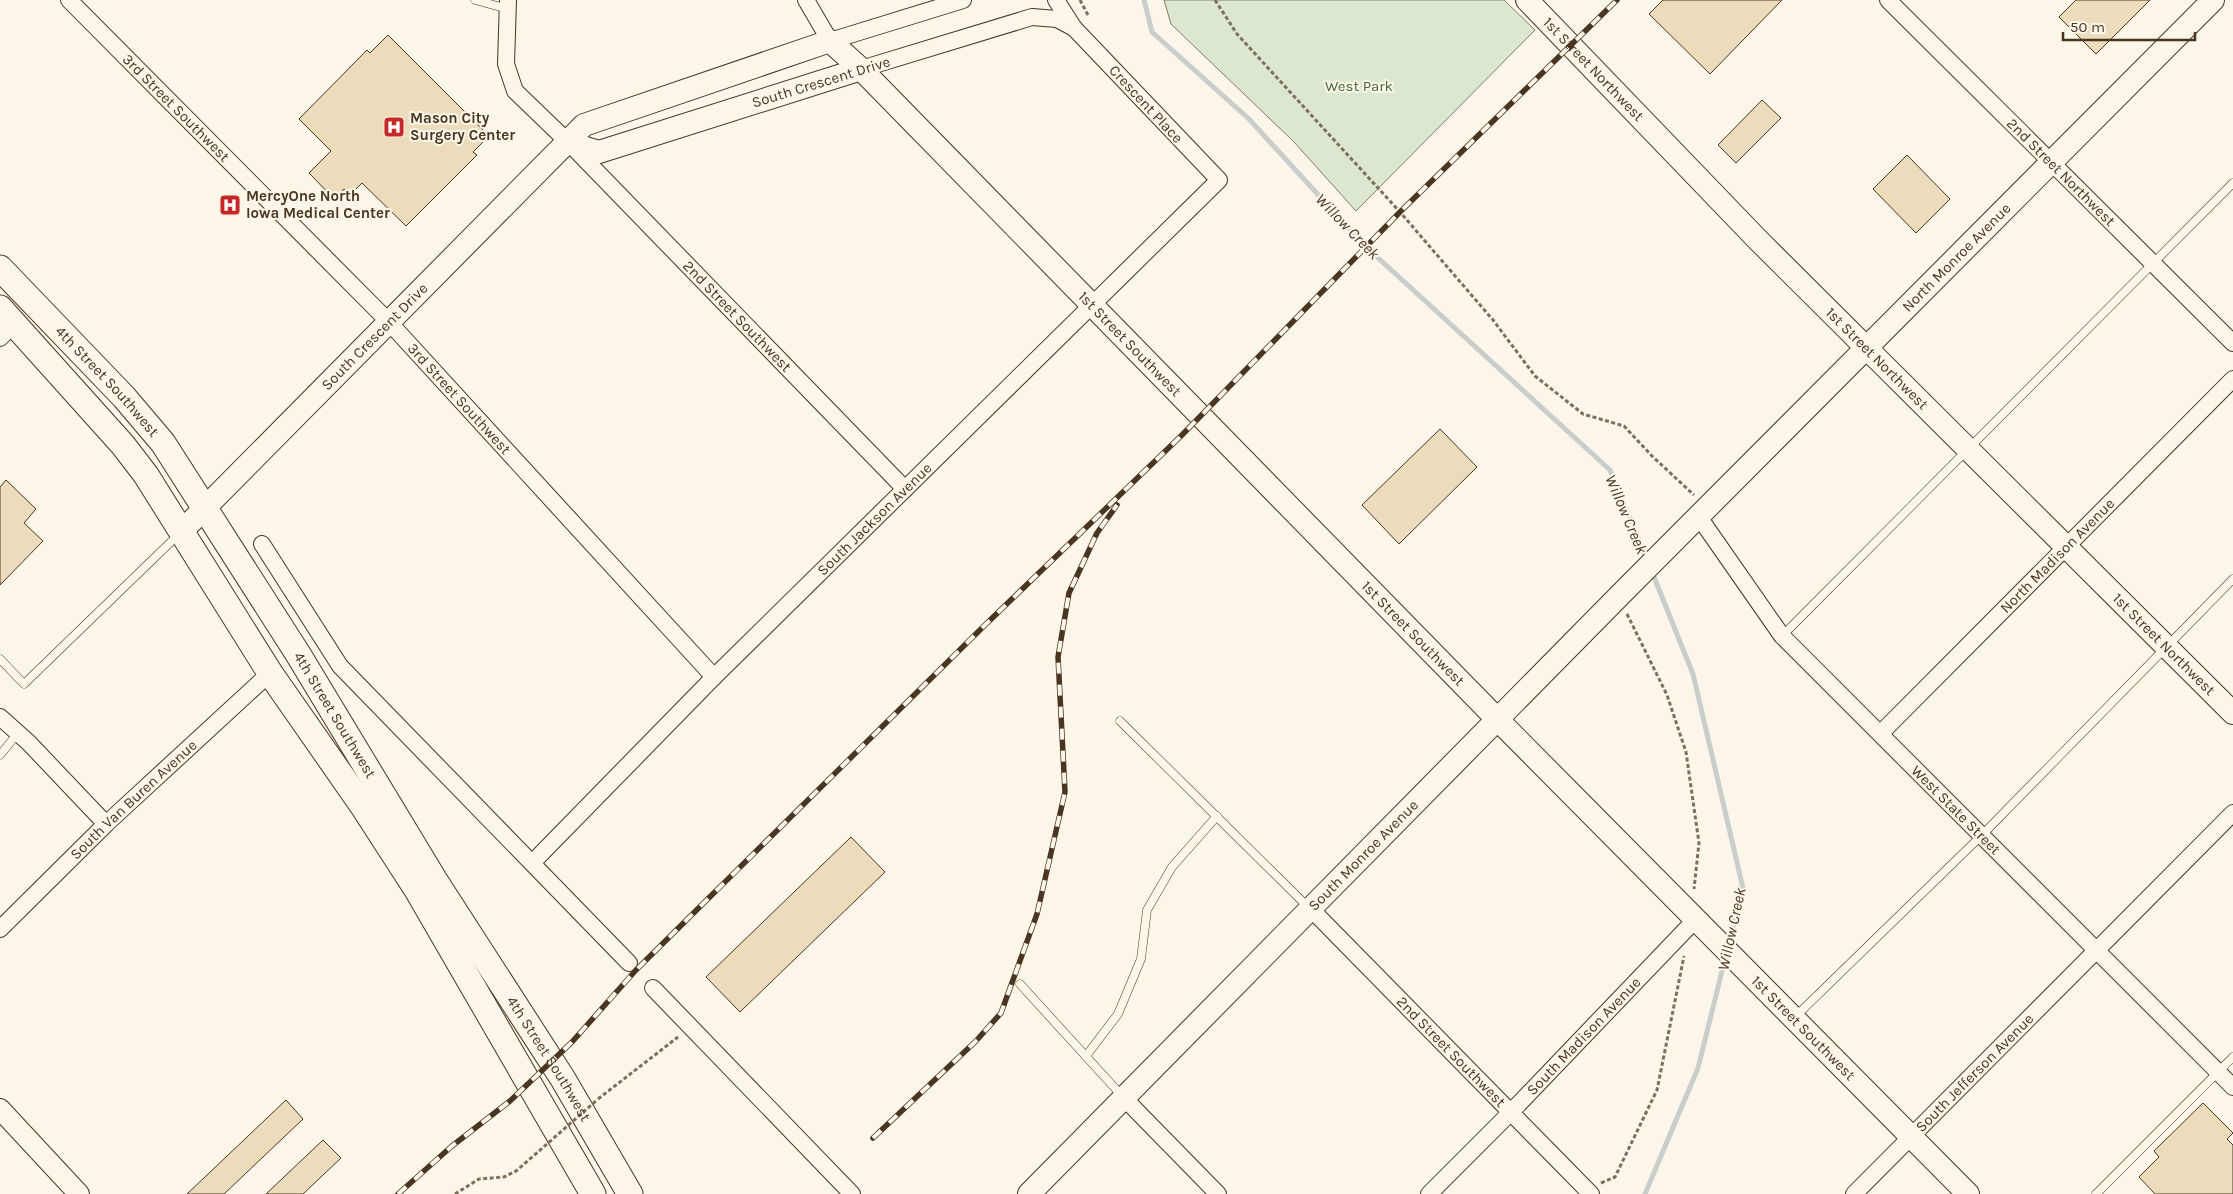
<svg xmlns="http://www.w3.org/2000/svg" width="2233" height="1194" font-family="Karla,sans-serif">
  <rect width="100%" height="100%" fill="#fbf6e9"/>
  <!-- green -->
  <path fill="#dce7d0" stroke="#887966" d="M1164 0H1504L1535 30 1356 211 1294 142 1171 24Z"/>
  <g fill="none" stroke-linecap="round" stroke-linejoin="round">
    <!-- stream -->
    <g stroke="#c9cecd" stroke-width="5">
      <path d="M1144 0 1152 32 1249 119 1365 246 1610 470 1647 560"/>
      <path d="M1652 572 1693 674 1743 888 1729 944"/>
      <path d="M1645 1194 1698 1068 1725 959"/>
    </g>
  </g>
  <!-- building -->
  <g fill="#ecdcbc" stroke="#4a3520">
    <path d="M1663 0H1782L1710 74 1649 14Z"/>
    <path d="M2076 0H2150L2096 54 2059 17Z"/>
    <path d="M388 35 489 136 473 152 477 155 406 226 362 183 350 195 344 189 334 199 309 173 331 151 299 119 367 50 370 53Z"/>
    <path d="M1762 100 1781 118 1736 163 1718 145Z"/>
    <path d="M1907 155 1950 199 1916 233 1873 189Z"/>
    <path d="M1440 429 1477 467 1399 544 1362 505Z"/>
    <path d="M6 480 36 509 24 523 43 541 0 585V487Z"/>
    <path d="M851 837 885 872 740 1012 706 977Z"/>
    <path d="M286 1100 303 1119 224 1194H187Z"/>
    <path d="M2203 1103 2233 1133 2227 1139 2233 1145V1194H2155L2139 1177 2159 1157 2154 1151Z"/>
    <path d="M323 1140 341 1158 303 1194H266Z"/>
  </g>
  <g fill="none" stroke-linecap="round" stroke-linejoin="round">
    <!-- service casing -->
    <g stroke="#4a3520" stroke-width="9">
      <g id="service">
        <path d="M475 0 508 9"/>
        <path d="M1782 636 2233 183"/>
        <path d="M0 659 24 684 178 535"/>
        <path d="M1120 721 1309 908"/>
        <path d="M0 755 18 733"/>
        <path d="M1020 984 1123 1097"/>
        <path d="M1796 1016 1982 835 2233 579"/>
        <path d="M1086 1056 1118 1014 1141 959 1147 910 1172 867 1217 816"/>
        <path d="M2096 1194 2233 1057"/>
      </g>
    </g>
    <!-- minor casing -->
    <g stroke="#4a3520" stroke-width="18">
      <g id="minor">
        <path id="s1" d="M69 0 388 321 714 677"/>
        <path id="s2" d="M508 0 506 64 515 91 569 143 905 489"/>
        <path d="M806 0 830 41 963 0"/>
        <path id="s3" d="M1888 0 2233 343"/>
        <path d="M861 69 1032 17 1057 19 1074 28"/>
        <path d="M0 338 15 323"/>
        <path id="s4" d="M1699 517 1782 636 2233 1087"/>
        <path d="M262 544 340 666 629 963"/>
        <path d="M0 717 29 743 106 824"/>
        <path id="s5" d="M1881 733 2233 379"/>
        <path id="s6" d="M533 862 714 677 1219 180 1074 28 1056 0"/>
        <path id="s7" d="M1311 909 1591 1194"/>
        <path id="s8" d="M0 929 106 824 270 673"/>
        <path d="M653 988 852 1194"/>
        <path d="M1124 1098 1218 1194"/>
        <path id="s9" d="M1429 1194 1511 1112 1696 919"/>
        <path id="s10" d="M1854 1194 2233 813"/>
      </g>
    </g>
    <!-- tertiary casing -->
    <g stroke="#4a3520" stroke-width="22">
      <path id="tertiary" d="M0 1109 79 1194"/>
    </g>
    <!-- secondary casing -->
    <g stroke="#4a3520" stroke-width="24">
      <g id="secondary">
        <path id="s11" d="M1527 0 1758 240 2233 713"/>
        <path d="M569 143 599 152 861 69"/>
        <path id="s12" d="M181 532 584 125 830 41 861 69 1498 720 1968 1194"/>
        <path id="s13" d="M1029 1194 1621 594 2213 0"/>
      </g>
    </g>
    <!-- primary casing -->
    <g stroke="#4a3520" stroke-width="27">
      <g id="primary">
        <path id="s14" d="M0 268 124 397 163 443 298 654 434 879 563 1079 630 1194"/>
        <path d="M0 308 123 445 146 475 270 673 362 805 417 890 593 1194"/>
      </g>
    </g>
    <!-- path -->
    <g stroke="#7f6f5c" stroke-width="3" stroke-dasharray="4 2.5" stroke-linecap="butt">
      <path d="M1080 0 1088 15"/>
      <path d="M1215 0 1237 34 1400 212 1493 320 1535 376 1583 414 1624 426 1652 456 1694 495"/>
      <path d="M1627 614 1667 695 1686 752 1699 843 1694 889"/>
      <path d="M598 1099 678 1037"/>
      <path d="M1601 1183 1615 1177 1657 1090 1684 956"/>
      <path d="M455 1194 479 1179 504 1177 516 1171 539 1151"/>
    </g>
    <!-- service -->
    <use href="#service" stroke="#fbf6e9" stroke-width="8"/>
    <!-- minor -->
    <use href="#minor" stroke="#fbf6e9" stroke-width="16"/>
    <!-- tertiary -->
    <use href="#tertiary" stroke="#fbf6e9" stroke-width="20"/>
    <!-- secondary -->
    <use href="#secondary" stroke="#fbf6e9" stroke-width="22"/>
    <!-- primary -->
    <use href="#primary" stroke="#fbf6e9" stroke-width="25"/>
    <!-- rail casing -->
    <g stroke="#4a3520" stroke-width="5.5">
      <g id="rail">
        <path d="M873 1138 976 1041 1001 1013 1037 914 1065 792 1058 657 1069 593 1097 533 1117 505"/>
        <path d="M398 1194 452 1146 510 1101 572 1042 636 970 985 625 1182 435 1400 212 1617 0"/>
      </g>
    </g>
    <!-- rail -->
    <use href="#rail" stroke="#fbf6e9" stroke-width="4" stroke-dasharray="11" stroke-linecap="butt"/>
    <!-- path-bridge -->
    <path stroke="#7f6f5c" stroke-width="3" stroke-dasharray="4 2.5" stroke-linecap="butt" d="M539 1151 597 1100"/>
  </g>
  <!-- icons -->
  <defs>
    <g id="hospital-square" transform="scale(1.125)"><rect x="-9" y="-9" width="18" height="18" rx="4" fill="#c62828" stroke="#fbf6e9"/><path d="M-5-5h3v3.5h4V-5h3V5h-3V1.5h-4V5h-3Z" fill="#fff"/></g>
  </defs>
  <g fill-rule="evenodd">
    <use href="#hospital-square" x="394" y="127"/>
    <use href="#hospital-square" x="230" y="205"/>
  </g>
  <g text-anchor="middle" stroke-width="4" stroke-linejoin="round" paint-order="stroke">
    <!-- street labels -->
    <g font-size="15" fill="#4a3520" stroke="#fbf6e9">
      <text dy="5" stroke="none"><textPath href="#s11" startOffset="96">1st Street Northwest</textPath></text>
      <text transform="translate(821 82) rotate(-17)" y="5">South Crescent Drive</text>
      <text transform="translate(1146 104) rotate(47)" y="5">Crescent Place</text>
      <text dy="5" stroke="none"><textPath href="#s1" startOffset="152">3rd Street Southwest</textPath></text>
      <text dy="5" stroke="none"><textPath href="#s3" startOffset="244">2nd Street Northwest</textPath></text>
      <text dy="5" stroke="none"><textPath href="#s13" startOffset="1318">North Monroe Avenue</textPath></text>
      <text dy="5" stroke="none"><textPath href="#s2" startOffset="409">2nd Street Southwest</textPath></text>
      <text dy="5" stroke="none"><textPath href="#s12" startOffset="275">South Crescent Drive</textPath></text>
      <text dy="5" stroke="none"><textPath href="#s12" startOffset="1259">1st Street Southwest</textPath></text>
      <text dy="5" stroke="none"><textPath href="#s11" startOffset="501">1st Street Northwest</textPath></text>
      <text dy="5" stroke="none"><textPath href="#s14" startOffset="156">4th Street Southwest</textPath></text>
      <text dy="5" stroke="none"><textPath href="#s1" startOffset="558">3rd Street Southwest</textPath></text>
      <text dy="5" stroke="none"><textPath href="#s6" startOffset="484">South Jackson Avenue</textPath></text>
      <text dy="5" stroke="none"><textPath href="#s5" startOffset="250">North Madison Avenue</textPath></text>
      <text dy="5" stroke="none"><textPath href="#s12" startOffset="1664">1st Street Southwest</textPath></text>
      <text dy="5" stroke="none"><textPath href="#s11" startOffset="906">1st Street Northwest</textPath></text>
      <text dy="5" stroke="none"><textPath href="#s14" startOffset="561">4th Street Southwest</textPath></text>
      <text dy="5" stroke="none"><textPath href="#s8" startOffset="186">South Van Buren Avenue</textPath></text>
      <text dy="5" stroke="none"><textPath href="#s4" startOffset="391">West State Street</textPath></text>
      <text dy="5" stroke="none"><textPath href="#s13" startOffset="476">South Monroe Avenue</textPath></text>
      <text dy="5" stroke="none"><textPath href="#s12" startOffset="2219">1st Street Southwest</textPath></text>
      <text dy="5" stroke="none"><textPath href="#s9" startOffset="221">South Madison Avenue</textPath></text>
      <text dy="5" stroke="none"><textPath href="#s7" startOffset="200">2nd Street Southwest</textPath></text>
      <text dy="5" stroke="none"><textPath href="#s14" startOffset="966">4th Street Southwest</textPath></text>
      <text dy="5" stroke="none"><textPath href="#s10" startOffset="171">South Jefferson Avenue</textPath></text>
    </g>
    <!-- park labels -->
    <g font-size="15" fill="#436837" stroke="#fbf6e9">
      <text x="1359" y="91">West Park</text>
    </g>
    <!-- poi labels -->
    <g font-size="15" font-weight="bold" fill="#4a3520" stroke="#fbf6e9" text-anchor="start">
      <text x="410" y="123">Mason City<tspan x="410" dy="17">Surgery Center</tspan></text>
      <text x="246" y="201">MercyOne North<tspan x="246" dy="17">Iowa Medical Center</tspan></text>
    </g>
    <!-- water labels -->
    <g font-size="16" font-style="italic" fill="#4a3520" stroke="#fbf6e9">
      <text transform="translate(1348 226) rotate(46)" y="6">Willow Creek</text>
      <text transform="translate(1627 514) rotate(67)" y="6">Willow Creek</text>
      <text transform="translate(1731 929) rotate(-78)" y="6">Willow Creek</text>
    </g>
  </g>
  <!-- scale -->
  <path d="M2063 32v8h132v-8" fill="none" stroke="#4a3520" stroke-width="2.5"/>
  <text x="2070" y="32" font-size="15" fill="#4a3520" stroke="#fbf6e9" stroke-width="4" paint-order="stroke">50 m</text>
</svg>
